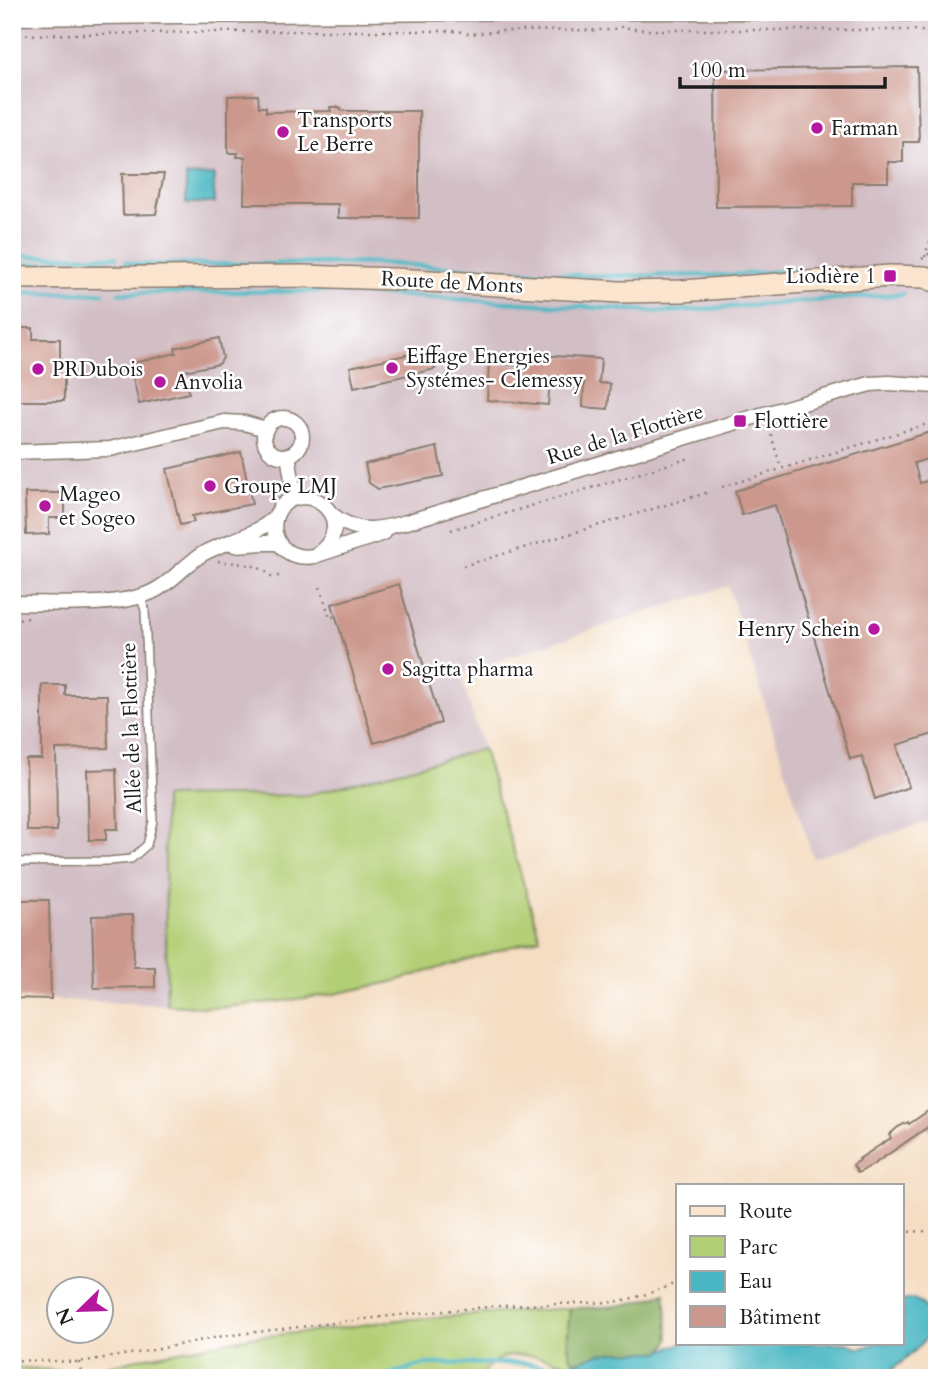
<svg xmlns="http://www.w3.org/2000/svg" width="949" height="1390" font-family="Cardo,serif">
  <rect width="100%" height="100%" fill="#fff"/>
  <filter id="ink" filterUnits="userSpaceOnUse"><feTurbulence type="fractalNoise" baseFrequency=".0143" numOctaves="2"/><feDisplacementMap in="SourceGraphic" scale="14" xChannelSelector="R" yChannelSelector="G"/><feConvolveMatrix kernelMatrix="1 2 1 2 8 2 1 2 1" color-interpolation-filters="sRGB"/></filter>
  <filter id="wash" filterUnits="userSpaceOnUse"><feTurbulence type="fractalNoise" baseFrequency=".00686" numOctaves="4" result="noise"/><feDisplacementMap in="SourceGraphic" scale="28" xChannelSelector="R" yChannelSelector="G"/><feGaussianBlur stdDeviation="1.57" result="paint"/><feColorMatrix in="noise" values="0 0 0 0 0 0 0 0 0 0 0 0 0 0 0 0 0 1.4 0 .05"/><feComposite in="paint" operator="in"/></filter>
  <g filter="url(#wash)">
    <rect width="100%" height="100%" fill="#f4ddc2"/>
    <!-- industrial -->
    <path fill="#d2bec5" d="M12 12H937V819L813 858 728 586 460 673 483 749 307 795 164 797 167 1005 12 998Z"/>
    <!-- green -->
    <g fill="#b3cf76" stroke="#687649" stroke-width="2">
      <path d="M483 749 540 938 392 982 334 994 283 1001 217 1008 167 1005 164 797 307 795Z"/>
      <path d="M570 1308C569 1325 563 1348 574 1361L570 1366C552 1357 508 1348 491 1364 487 1367 484 1374 481 1378H88L87 1371 142 1358 251 1337 311 1332 398 1320Z"/>
      <path d="M12 1367 74 1372 75 1378H12Z"/>
    </g>
    <!-- forest -->
    <path fill="#8eb267" stroke="#556742" stroke-width="2" d="M665 1293 669 1340C663 1360 637 1352 621 1352 614 1352 607 1354 600 1356 595 1357 577 1363 574 1361 564 1356 569 1318 570 1308 608 1308 629 1307 665 1293Z"/>
    <!-- water -->
    <g fill="#49b7c3" stroke="#326a70" stroke-width="2">
      <path d="M214 175V203H186V176Z"/>
      <path d="M912 1299C921 1301 924 1305 928 1313 929 1317 931 1320 931 1324 931 1341 900 1364 887 1373L884 1378H818C807 1367 797 1373 783 1378H546L545 1375 546 1369 561 1361 570 1366 574 1361 578 1362 599 1354 618 1352H658L682 1343H848C865 1353 862 1346 877 1343 884 1341 894 1343 902 1343V1301Z"/>
    </g>
    <g fill="none" stroke-linecap="round" stroke-linejoin="round">
      <!-- stream -->
      <g stroke="#49b7c3" stroke-width="4.5">
        <path d="M12 256 116 257"/>
        <path d="M126 262 139 265 375 263 598 276 730 275 800 270"/>
        <path d="M12 264H107"/>
        <path d="M12 293H103"/>
        <path d="M119 293 326 291 665 312 903 294"/>
        <path d="M378 1378 425 1364 524 1363 554 1368"/>
      </g>
    </g>
    <g id="blocks">
      <!-- building -->
      <g fill="#cc978c">
        <path d="M917 67 919 142H903V162H888V182H852V206L716 207 715 70Z"/>
        <path d="M258 95 259 107H266V112L331 111 330 107H339L343 111H419V218H338V204H244L245 157H237L238 153H228V96Z"/>
        <path d="M122 174H164L156 214 123 215Z"/>
        <path d="M12 328H33V339H60V360H64V401H13Z"/>
        <path d="M219 338 223 358 219 364 184 371 189 393 139 404 130 364 176 353 175 348Z"/>
        <path d="M430 350 435 369 354 387 350 367Z"/>
        <path d="M524 354 601 359 599 383 610 384 608 409 583 407 584 383 550 380 548 405 487 400 489 363 523 366Z"/>
        <path d="M937 430V456L914 463 920 483 937 478V733L897 745 909 787 875 799 862 756 850 759 775 505 742 515 735 491Z"/>
        <path d="M437 447 443 476 378 489 369 483 365 464Z"/>
        <path d="M241 452 252 504 192 516 194 522 180 525 167 469Z"/>
        <path d="M25 493H65V518H49V534L26 535Z"/>
        <path d="M399 584 441 723 374 743 332 604Z"/>
        <path d="M42 685H65V695H107L108 748 56 749 57 831H27L26 759H42Z"/>
        <path d="M116 769 118 829H106V840H89L87 770Z"/>
        <path d="M17 900H49L51 999 12 998V910L18 909Z"/>
        <path d="M133 915 134 967H155V987L94 988 92 916Z"/>
        <path d="M937 1105V1141L928 1127 874 1164 858 1173 853 1165 860 1160 859 1159 891 1138 889 1135 898 1127 908 1122 909 1124Z"/>
      </g>
    </g>
  </g>
  <g filter="url(#ink)">
    <use href="#blocks" fill-opacity="0" stroke="#887c6f" stroke-width="2"/>
    <g fill="none" stroke-linecap="round" stroke-linejoin="round">
      <!-- lane casing -->
      <g stroke="#887c6f" stroke-width="10">
        <path id="lane" d="M12 862 109 861 131 859 147 845 153 821 145 610 140 596"/>
      </g>
      <!-- street casing -->
      <g stroke="#887c6f" stroke-width="17">
        <g id="street">
          <path d="M874 12 937 14"/>
          <path d="M12 18 536 12H788"/>
          <circle cx="283" cy="437" r="19"/>
          <path d="M12 452 110 449 224 422 244 423 266 429"/>
          <path d="M288 455 295 498"/>
          <path d="M331 514C359 536 378 530 410 521L740 421 870 384 889 383 937 386"/>
          <path d="M235 545 264 543H278"/>
          <path d="M314 556C334 545 343 520 322 504 316 499 309 497 302 497 261 500 266 564 314 556L384 533"/>
          <path d="M12 603C52 603 117 608 152 592 172 583 185 564 204 553 228 540 257 536 276 516"/>
        </g>
      </g>
      <!-- secondary casing -->
      <g stroke="#887c6f" stroke-width="24">
        <path id="secondary" d="M12 278 303 276 394 279 620 292 682 291 890 276 925 277 937 282"/>
      </g>
      <!-- path -->
      <g stroke="#887c6f" stroke-width="2.5" stroke-dasharray="2 5" stroke-linecap="butt">
        <path d="M12 35 283 31H458L470 34 502 31 610 30 621 27 644 30H914L928 32 937 37"/>
        <path d="M925 257 928 246 937 232"/>
        <path d="M922 259 936 248"/>
        <path d="M932 263 935 249"/>
        <path d="M931 297 937 306"/>
        <path d="M769 428 781 468"/>
        <path d="M722 487 937 421"/>
        <path d="M451 530 690 458"/>
        <path d="M218 561C235 564 260 562 271 577L279 576"/>
        <path d="M463 566 706 493"/>
        <path d="M320 587 330 618 336 616"/>
        <path d="M12 619 33 618"/>
        <path d="M902 1232 927 1231"/>
        <path d="M12 1360 79 1362 143 1352 223 1336 399 1315 500 1306 615 1302 637 1297 662 1289 678 1282"/>
        <path d="M79 1362 82 1378"/>
      </g>
      <!-- lane -->
      <use href="#lane" stroke="#fff" stroke-width="7"/>
      <!-- street -->
      <use href="#street" stroke="#fff" stroke-width="14"/>
      <!-- secondary -->
      <use href="#secondary" stroke="#fbe5cf" stroke-width="21"/>
    </g>
  </g>
  <!-- markers -->
  <g fill="#b5179e" stroke="#fff" stroke-width="2.5">
    <circle cx="817" cy="128" r="7"/>
    <circle cx="283" cy="132" r="7"/>
    <rect x="883" y="269" width="14" height="14" rx="3.5"/>
    <circle cx="392" cy="368" r="7"/>
    <circle cx="38" cy="369" r="7"/>
    <circle cx="160" cy="382" r="7"/>
    <rect x="733" y="414" width="14" height="14" rx="3.5"/>
    <circle cx="210" cy="486" r="7"/>
    <circle cx="45" cy="506" r="7"/>
    <circle cx="874" cy="629" r="7"/>
    <circle cx="388" cy="669" r="7"/>
  </g>
  <g text-anchor="middle" stroke-width="5" stroke-linejoin="round" paint-order="stroke">
    <!-- poi labels -->
    <g font-size="21" fill="#1c1c1c" stroke="#fff" text-anchor="start">
      <text x="297" y="127">Transports<tspan x="297" dy="24">Le Berre</tspan></text>
      <text x="831" y="135">Farman</text>
      <text x="876" y="283" text-anchor="end">Liodière 1</text>
      <text x="406" y="363">Eiffage Energies<tspan x="406" dy="24">Systémes- Clemessy</tspan></text>
      <text x="52" y="376">PRDubois</text>
      <text x="174" y="389">Anvolia</text>
      <text x="754" y="428">Flottière</text>
      <text x="224" y="493">Groupe LMJ</text>
      <text x="59" y="501">Mageo<tspan x="59" dy="24">et Sogeo</tspan></text>
      <text x="860" y="636" text-anchor="end">Henry Schein</text>
      <text x="402" y="676">Sagitta pharma</text>
    </g>
    <!-- street labels -->
    <g font-size="21" fill="#1c1c1c" stroke="#fff">
      <text transform="translate(452 282) rotate(3)" y="7">Route de Monts</text>
      <text transform="translate(625 434) rotate(-17)" y="7">Rue de la Flottière</text>
      <text transform="translate(131 728) rotate(-92)" y="7">Allée de la Flottière</text>
    </g>
  </g>
  <!-- margin -->
  <rect width="949" height="1390" fill="none" stroke="#fff" stroke-width="42"/>
  <!-- legend -->
  <rect x="676" y="1184" width="228" height="161" fill="#ffffff" stroke="#a4a4a4" stroke-width="2"/>
  <rect x="690" y="1206" width="35" height="10" fill="#fbe5cf" stroke="#a4a4a4" stroke-width="2"/>
  <text x="739" y="1218" font-size="21" fill="#1c1c1c">Route</text>
  <rect x="690" y="1236" width="35" height="21" fill="#b3cf76" stroke="#a4a4a4" stroke-width="2"/>
  <text x="739" y="1254" font-size="21" fill="#1c1c1c">Parc</text>
  <rect x="690" y="1271" width="35" height="21" fill="#49b7c3" stroke="#a4a4a4" stroke-width="2"/>
  <text x="739" y="1288" font-size="21" fill="#1c1c1c">Eau</text>
  <rect x="690" y="1306" width="35" height="21" fill="#cc978c" stroke="#a4a4a4" stroke-width="2"/>
  <text x="739" y="1324" font-size="21" fill="#1c1c1c">Bâtiment</text>
  <!-- north arrow -->
  <g transform="translate(80 1310) rotate(247)"><circle r="33" fill="#ffffff" stroke="#a4a4a4" stroke-width="2"/>
  <path d="M0-5L12 26L0 18L-12 26Z" fill="#b5179e"/>
  <text y="-10" font-size="19" font-weight="bold" text-anchor="middle" fill="#1c1c1c">N</text>
  </g>
  <!-- scale -->
  <path d="M680 77v10h205v-10" fill="none" stroke="#1c1c1c" stroke-width="3.5"/>
  <text x="690" y="77" font-size="21" fill="#1c1c1c" stroke="#ffffff" stroke-width="5" paint-order="stroke">100 m</text>
</svg>
